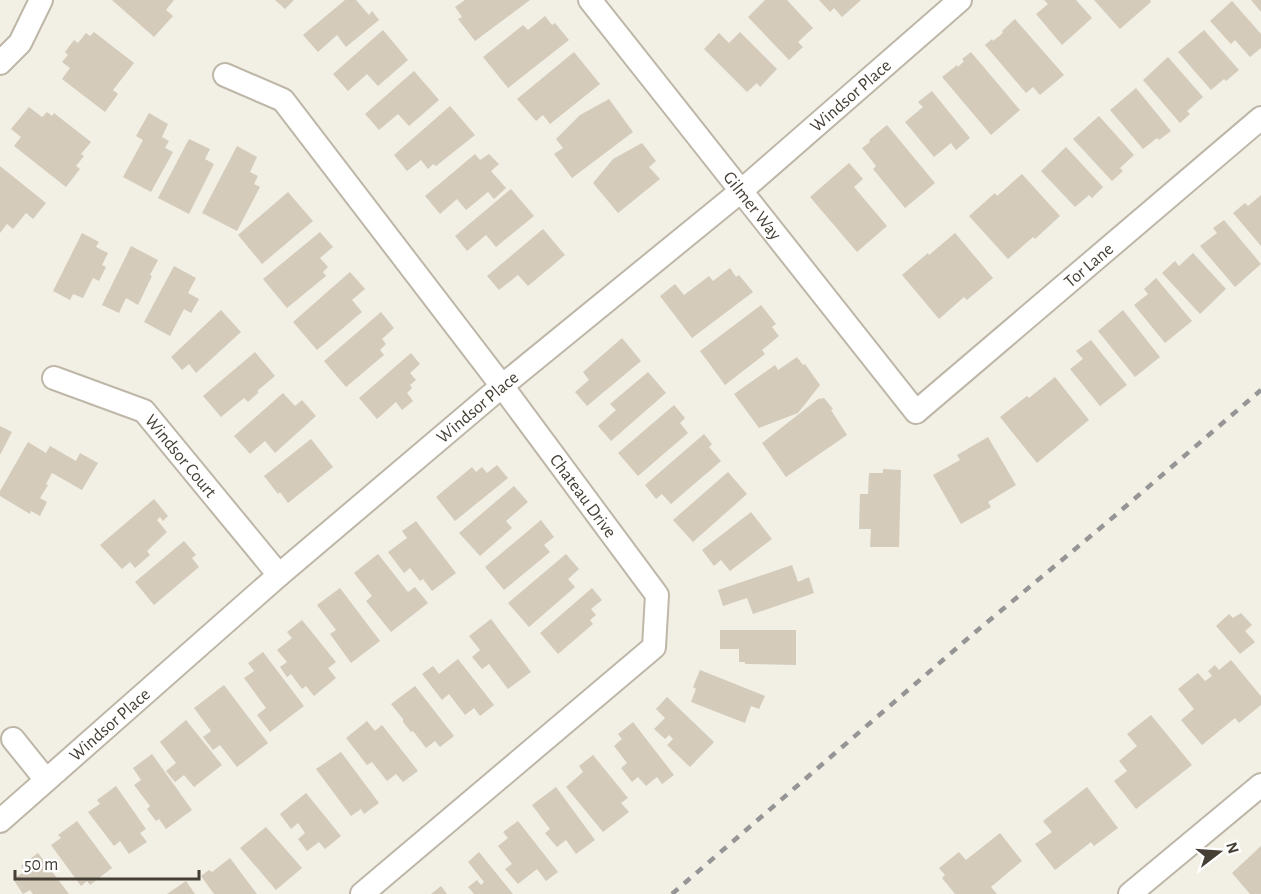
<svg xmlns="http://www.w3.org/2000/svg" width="1261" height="894" font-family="'Alegreya Sans',sans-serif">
  <rect width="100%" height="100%" fill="#f2efe5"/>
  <!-- building -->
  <g fill="#d4cbbb">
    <path d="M112 0H174L166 10 173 16 154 37Z"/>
    <path d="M275 0H294L285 9Z"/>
    <path d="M345 0H356L369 15 372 11 379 20 346 47 337 35 318 52 303 35Z"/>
    <path d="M465 0H530L475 41 458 19 462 17 455 7Z"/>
    <path d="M765 0H787L813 28 798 42 803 47 789 60 748 17Z"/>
    <path d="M819 0H861L842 17 834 8 830 12Z"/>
    <path d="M1044 0H1076L1092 18 1062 45 1036 14 1048 4Z"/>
    <path d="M1094 0H1150L1151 2 1120 29Z"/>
    <path d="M1251 0H1261V12Z"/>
    <path d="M1232 1 1261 34V48L1250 57 1235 40 1231 44 1210 21Z"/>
    <path d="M545 16 552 25 555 23 569 40 508 88 483 57 523 25 528 30Z"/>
    <path d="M1015 19 1064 75 1040 95 1033 87 1026 93 985 45 992 39 993 41 1003 33 1002 31Z"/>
    <path d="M383 30 408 60 378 86 367 74 348 91 333 74Z"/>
    <path d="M1204 30 1239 70 1226 81 1224 79 1211 90 1178 52Z"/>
    <path d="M94 32 134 63 113 90 118 94 105 112 62 79 70 68 62 62 68 55 65 52 74 40 78 43 86 33 90 36Z"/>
    <path d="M740 32 777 69 760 87 757 83 747 92 704 49 719 33 729 43Z"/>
    <path d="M574 52 600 84 550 124 543 115 536 121 517 99Z"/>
    <path d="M971 52 1020 110 991 135 942 77 957 65 958 67 964 61 962 59Z"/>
    <path d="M1168 57 1203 97 1187 111 1190 114 1180 123 1143 80Z"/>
    <path d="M414 71 439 100 409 126 398 114 379 130 365 114Z"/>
    <path d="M1136 88 1171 131 1159 140 1157 138 1143 149 1110 110Z"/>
    <path d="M932 91 970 138 956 150 951 143 934 157 905 122 923 107 918 102Z"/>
    <path d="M609 99 633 132 572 178 554 154 563 148 556 139 580 115Z"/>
    <path d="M450 106 475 135 436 166 433 164 428 169 421 160 407 171 394 155Z"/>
    <path d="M29 107 42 117 47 112 52 116 54 113 91 142 81 154 84 156 76 166 80 169 66 187 14 146 21 137 11 129Z"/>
    <path d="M149 113 168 124 162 137 169 141 165 148 173 152 151 192 123 177 143 140 136 136Z"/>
    <path d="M1099 116 1134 155 1120 168 1123 171 1112 181 1073 139Z"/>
    <path d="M887 125 935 183 905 208 873 169 876 166 862 148 870 142 869 140Z"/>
    <path d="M189 139 210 149 205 159 214 164 189 214 158 198Z"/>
    <path d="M642 143 656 161 649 167 660 179 618 213 593 183 613 159Z"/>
    <path d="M237 146 257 157 250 172 258 176 254 184 260 187 237 231 202 213Z"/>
    <path d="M1066 147 1103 187 1092 198 1089 195 1075 207 1041 171Z"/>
    <path d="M475 154 480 160 489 154 499 164 491 171 506 188 494 199 488 192 466 210 457 199 440 214 425 196Z"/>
    <path d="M849 163 863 179 854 187 887 226 857 252 810 197Z"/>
    <path d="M0 166 46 203 33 219 26 213 13 229 7 224 0 233Z"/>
    <path d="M1022 174 1060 216 1035 239 1033 237 1008 259 969 216 995 193 997 196Z"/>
    <path d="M511 189 534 216 496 247 486 235 467 251 455 236Z"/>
    <path d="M288 192 313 221 262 264 238 235Z"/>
    <path d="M1261 195V246L1233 213 1245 203 1248 206Z"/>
    <path d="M1224 220 1261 264 1235 287 1200 246 1217 233 1213 228Z"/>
    <path d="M543 229 565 255 528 286 518 275 499 290 487 276Z"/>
    <path d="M320 232 333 247 320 258 328 267 323 272 326 276 287 308 263 279Z"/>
    <path d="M82 233 99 242 96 247 108 253 102 265 106 267 99 281 93 278 83 298 73 294 70 300 53 291Z"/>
    <path d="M955 233 993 278 967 300 964 297 939 319 902 275 928 253 929 255Z"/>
    <path d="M131 246 158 260 150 275 152 276 138 305 126 298 119 313 102 305Z"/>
    <path d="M1193 253 1226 289 1200 314 1162 273 1175 261 1179 266Z"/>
    <path d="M174 266 196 278 188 293 199 299 191 313 184 309 170 336 144 322Z"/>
    <path d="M730 268 736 277 739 275 753 292 692 338 660 296 675 284 684 295 709 276 713 281Z"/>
    <path d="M350 272 365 289 352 300 362 312 317 350 293 322Z"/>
    <path d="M1156 278 1192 321 1165 343 1134 305 1148 294 1144 289Z"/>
    <path d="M761 305 776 324 772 327 779 336 762 350 765 354 725 385 700 351Z"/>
    <path d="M221 310 241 332 196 373 189 364 182 370 171 357Z"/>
    <path d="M1123 310 1160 357 1135 377 1098 331Z"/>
    <path d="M381 312 394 328 382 339 386 344 380 350 384 355 346 387 324 361Z"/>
    <path d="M622 338 641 361 587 406 575 392 589 380 583 372Z"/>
    <path d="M1091 340 1127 385 1100 406 1070 369 1083 359 1076 351Z"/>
    <path d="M255 352 275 376 257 391 259 392 248 402 244 398 221 417 203 396Z"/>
    <path d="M411 353 420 364 410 373 416 380 410 385 412 388 407 393 413 401 402 410 396 402 377 419 359 398Z"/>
    <path d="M797 357 803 365 805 364 820 385 798 413 759 428 734 394 775 365 778 370Z"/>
    <path d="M648 372 666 393 611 441 598 426 616 410 610 404Z"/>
    <path d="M1055 377 1089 420 1037 463 1000 417 1027 396 1029 398Z"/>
    <path d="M283 393 295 406 302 400 316 416 275 453 265 441 250 454 234 436Z"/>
    <path d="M824 398 833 409 831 410 847 435 786 477 762 443 818 399Z"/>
    <path d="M674 405 685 418 680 423 688 433 638 476 618 453Z"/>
    <path d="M0 426 12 432 0 455Z"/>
    <path d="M704 434 712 444 709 447 721 461 671 504 662 494 656 499 645 485Z"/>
    <path d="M988 437 1016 485 988 502 991 507 961 524 933 475 960 460 957 455Z"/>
    <path d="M311 439 333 467 288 503 280 492 278 494 264 476Z"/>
    <path d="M28 442 46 453 50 446 76 461 80 453 98 463 82 490 52 473 46 484 48 485 40 498 47 502 40 516 31 511 30 514 0 496V491Z"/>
    <path d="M497 465 508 478 455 521 436 497 472 467 476 472 482 467 487 473Z"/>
    <path d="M883 469 901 470 899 547H870L871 529H859L860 494H868L869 473H883Z"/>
    <path d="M728 472 747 494 693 542 673 520Z"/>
    <path d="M514 486 528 502 506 521 512 528 480 556 459 533Z"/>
    <path d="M154 499 168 516 163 521 160 517 157 520 167 532 147 551 150 555 135 568 130 562 122 569 100 545Z"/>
    <path d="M751 512 772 539 730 571 721 560 714 566 702 550Z"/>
    <path d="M541 520 554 537 544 545 550 552 504 590 485 567Z"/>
    <path d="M416 521 456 573 432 591 423 579 420 581 410 568 404 573 388 552 407 538 402 531Z"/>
    <path d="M184 541 196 555 192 558 199 567 154 605 135 582Z"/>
    <path d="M378 554 408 592 415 587 428 603 391 632 366 601 372 596 354 573Z"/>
    <path d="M566 554 579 569 568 579 575 587 529 627 508 603Z"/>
    <path d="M792 565 798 582 809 577 814 593 753 614 747 598 723 606 718 590Z"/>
    <path d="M340 588 380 641 351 663 330 634 336 630 317 605Z"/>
    <path d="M592 588 602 600 591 609 596 615 590 620 593 624 558 654 540 633Z"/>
    <path d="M1241 613 1252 625 1245 631 1255 642 1240 654 1216 626 1229 614 1233 618Z"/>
    <path d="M491 619 531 672 508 689 489 664 482 669 472 657 480 650 469 636Z"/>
    <path d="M302 620 336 662 328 668 336 678 314 696 306 686 302 689 291 674 287 677 280 667 287 662 277 650 292 638 287 632Z"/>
    <path d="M720 630H796V665L745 664V662H739V649H720Z"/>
    <path d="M263 652 304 706 270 732 257 715 266 708 244 678 254 671 248 663Z"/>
    <path d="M458 659 494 705 480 716 474 708 465 715 449 694 442 700 422 674 433 666 439 674Z"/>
    <path d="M1231 660 1261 696V705L1239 723 1235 718 1202 745 1181 720 1194 709 1178 689 1198 673 1205 681 1212 676 1208 671 1215 665 1219 670Z"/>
    <path d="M700 670 765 696 759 709 751 706 745 723 691 702 696 689 693 687Z"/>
    <path d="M224 685 268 743 237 767 220 745 213 750 203 737 211 731 194 708Z"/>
    <path d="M415 686 454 736 440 747 435 741 426 748 413 731 411 732 403 722V719L391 704Z"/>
    <path d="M667 697 714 742 690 767 667 745 673 739 669 735 665 739 654 729 665 718 656 709Z"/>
    <path d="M1151 715 1192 765 1136 809 1114 781 1127 771 1119 761 1137 746 1127 734Z"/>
    <path d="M186 720 222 765 194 787 184 775 175 782 166 771 176 763 160 742Z"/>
    <path d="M367 721 375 731 382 725 418 771 403 782 396 774 387 781 372 762 367 765 346 738Z"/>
    <path d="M633 722 674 775 662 784 657 777 646 786 638 777 632 782 621 768 627 763 614 746 622 739 618 734Z"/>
    <path d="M341 752 379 803 364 814 361 809 351 816 316 769Z"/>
    <path d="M152 754 192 810 166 829 159 819 156 821 147 809 150 806 134 785 141 780 133 768Z"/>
    <path d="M593 755 628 798 621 803 629 812 603 832 566 787 583 772 579 766Z"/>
    <path d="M116 786 146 829 140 833 147 842 129 854 120 841 114 846 88 812 100 804 97 800Z"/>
    <path d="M556 787 595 840 576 854 566 840 557 847 545 833 550 829 532 805Z"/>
    <path d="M1087 787 1118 828 1094 846 1091 842 1055 870 1035 844 1052 832 1043 821Z"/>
    <path d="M306 793 341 836 325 849 319 842 307 851 298 839 305 833 298 823 291 829 280 814Z"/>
    <path d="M77 821 112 868 90 885 87 881 81 886 51 845 61 838 58 835Z"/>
    <path d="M518 821 558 872 546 881 537 869 518 884 505 869 512 864 498 846 508 838 503 832Z"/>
    <path d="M266 827 302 868 276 890 240 848Z"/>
    <path d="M1000 833 1022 861 991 887 997 894H955L942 878 945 875 939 868 959 852 966 860Z"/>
    <path d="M1261 846V894H1250L1232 873Z"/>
    <path d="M479 852 513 894H474L468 887 477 880 481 885 484 882 468 862Z"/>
    <path d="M38 853 69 894H33L30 890 23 894 13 879 25 871 21 866Z"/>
    <path d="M230 858 257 894H214L201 876 209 870 212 872Z"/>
    <path d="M186 881 195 894H167Z"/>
    <path d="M441 886 447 894H431Z"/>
  </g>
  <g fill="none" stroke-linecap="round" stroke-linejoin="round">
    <!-- street casing -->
    <g stroke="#beb7a8" stroke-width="26">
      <g id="street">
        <path id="s1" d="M590 0 916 412 1261 118"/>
        <path d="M0 63 20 43 41 0"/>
        <path id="s2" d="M225 75 283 100 502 386 657 595 654 647 362 894"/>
        <path id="s3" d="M54 378 144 411 279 575"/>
        <path d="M13 739 46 780"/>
        <path id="s4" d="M0 821 279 575 502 386 741 191 960 0"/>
        <path d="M1130 894 1261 785"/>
      </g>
    </g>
    <!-- street -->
    <use href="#street" stroke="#fff" stroke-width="22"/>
    <!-- rail -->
    <path stroke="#959595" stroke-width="4.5" stroke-dasharray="8 8" stroke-linecap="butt" d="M672 894 973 634 1104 525 1261 390"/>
  </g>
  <g text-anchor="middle" stroke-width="4.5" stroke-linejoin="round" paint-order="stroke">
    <!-- street labels -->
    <g font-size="18" fill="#453f35" stroke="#fff">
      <text dy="6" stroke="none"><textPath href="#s4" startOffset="1118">Windsor Place</textPath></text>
      <text dy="6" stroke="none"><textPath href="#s1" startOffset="262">Gilmer Way</textPath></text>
      <text dy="6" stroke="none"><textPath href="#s1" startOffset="752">Tor Lane</textPath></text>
      <text dy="6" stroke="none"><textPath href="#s4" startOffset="632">Windsor Place</textPath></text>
      <text dy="6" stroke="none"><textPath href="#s3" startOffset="154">Windsor Court</textPath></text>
      <text dy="6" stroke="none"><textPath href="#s2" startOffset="560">Chateau Drive</textPath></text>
      <text dy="6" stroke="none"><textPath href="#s4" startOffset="146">Windsor Place</textPath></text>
    </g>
  </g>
  <!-- north arrow -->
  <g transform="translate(1219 852) rotate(73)" stroke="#ffffff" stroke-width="4.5" paint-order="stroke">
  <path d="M0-4.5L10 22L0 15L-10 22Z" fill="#453f35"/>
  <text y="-9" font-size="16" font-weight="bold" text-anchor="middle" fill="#453f35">N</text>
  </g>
  <!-- scale -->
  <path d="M15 870v9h184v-9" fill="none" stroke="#453f35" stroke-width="3"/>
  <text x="24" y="870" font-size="18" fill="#453f35" stroke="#ffffff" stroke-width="4.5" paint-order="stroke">50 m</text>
</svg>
